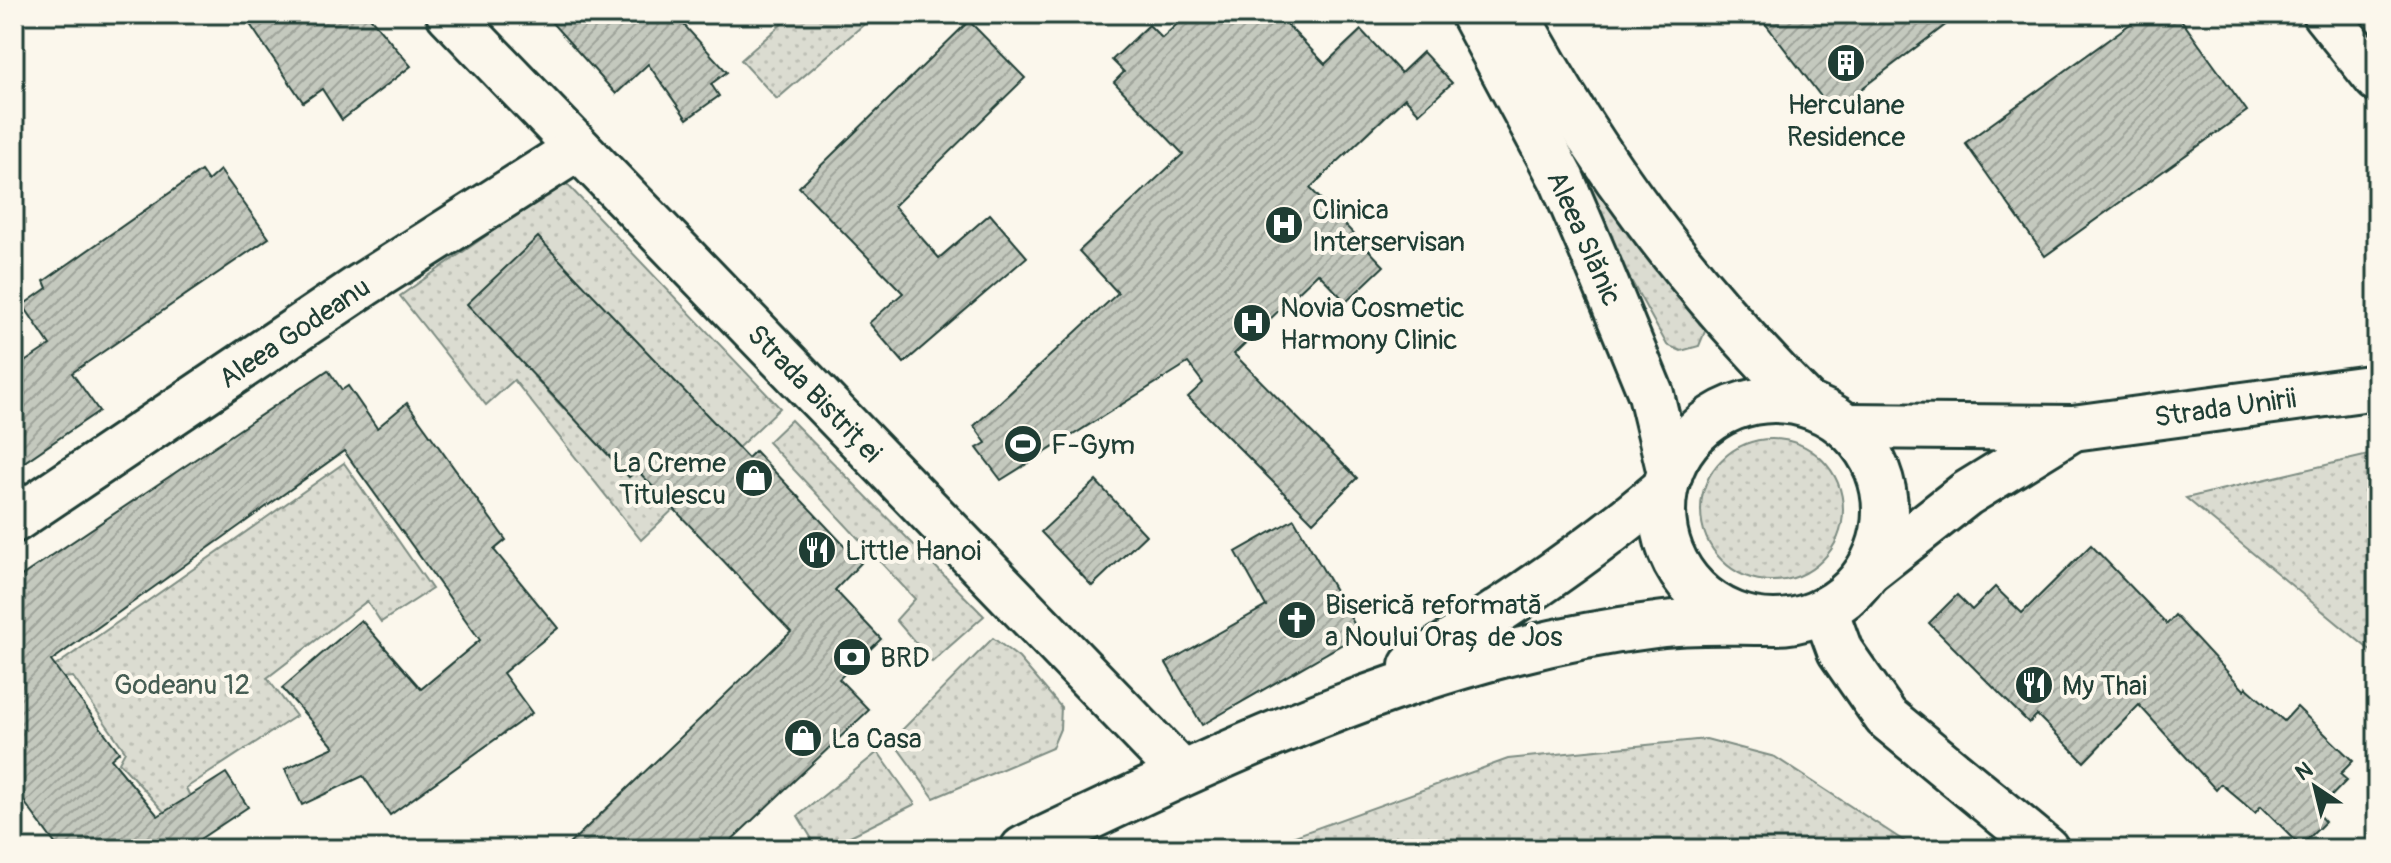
<svg xmlns="http://www.w3.org/2000/svg" width="2391" height="863" font-family="Pangolin,sans-serif">
  <defs>
    <pattern id="grass-dots" width="8" height="8" patternUnits="userSpaceOnUse" patternTransform="scale(2)"><rect width="8" height="8" fill="#dbdcd1"/><path d="M2 2h.1M6 6h.1" fill="none" stroke="#bcbeb4" stroke-width="1.8" stroke-linecap="round"/></pattern>
    <pattern id="building-hatch" width="6" height="6" patternUnits="userSpaceOnUse" patternTransform="scale(2)"><rect width="6" height="6" fill="#c4c9be"/><path d="M-1 1l2-2M0 6l6-6M5 7l2-2" fill="none" stroke="#9fa49b"/></pattern>
  </defs>
  <rect width="100%" height="100%" fill="#fbf7ec"/>
  <filter id="ink" filterUnits="userSpaceOnUse"><feTurbulence type="fractalNoise" baseFrequency=".0125" numOctaves="2"/><feDisplacementMap in="SourceGraphic" scale="16" xChannelSelector="R" yChannelSelector="G"/><feConvolveMatrix kernelMatrix="1 2 1 2 8 2 1 2 1" color-interpolation-filters="sRGB"/></filter>
  <g filter="url(#ink)">
    <!-- grass -->
    <g fill="url(#grass-dots)" stroke="#7d8c82" stroke-width="2" fill-rule="evenodd">
      <path d="M793 14H876L777 99 741 60Z"/>
      <path d="M1504 14 1583 157 1706 329 1699 346 1681 351 1667 345 1568 167Z"/>
      <path d="M564 181 780 408 641 540 514 380 486 405 400 296ZM544 366 701 409 629 477 610 457 620 447 573 398 563 408 534 377Z"/>
      <path d="M791 420 984 616 932 662 896 620 915 599 768 442Z"/>
      <circle cx="1772" cy="510" r="71"/>
      <path d="M2377 453V656L2186 498Z"/>
      <path d="M344 463 432 589 381 622 367 601 267 678 296 716 186 788 196 809 173 822 119 762 125 751 73 677 62 678 54 667Z"/>
      <path d="M993 638 1019 658 1061 707 1060 729 1052 748 934 798 892 740Z"/>
      <path d="M1706 739 1775 757 1916 849H1259L1508 759Z"/>
      <path d="M878 752 915 804 824 849H818L798 816Z"/>
    </g>
    <!-- building -->
    <g fill="url(#building-hatch)" stroke="#1f3d34" stroke-width="2">
      <path d="M243 14H367L411 66 342 120 322 89 303 102Z"/>
      <path d="M544 14H674L727 72 711 84 719 96 687 119 648 64 616 94Z"/>
      <path d="M1188 14H1277L1325 64 1361 30 1401 73 1423 52 1452 83 1419 113 1405 98 1310 188 1384 266 1346 302 1318 273 1234 354 1357 478 1313 522 1188 397 1203 383 1188 363 1001 480 977 448 986 443 974 426 1118 293 1079 251 1183 154 1114 82 1124 72 1112 60 1149 25 1162 38Z"/>
      <path d="M1758 14H1960L1832 111Z"/>
      <path d="M2144 14H2177L2247 111 2045 256 1965 143Z"/>
      <path d="M969 21 1025 78 894 206 939 258 990 214 1027 257 904 363 869 323 903 293 799 187Z"/>
      <path d="M220 170 269 238 72 373 99 411 14 469V369L50 345 23 305 47 288 44 281 201 171 208 181Z"/>
      <path d="M538 237 748 458 755 451 861 563 835 590 881 639 839 679 869 710 722 849H564L791 632 637 470 629 477 467 304Z"/>
      <path d="M328 370 342 390 348 386 377 428 407 403 506 540 494 550 558 628 503 673 532 713 390 815 363 776 302 805 285 769 334 747 282 688 361 620 421 689 480 640 344 451 51 661 119 752 111 759 158 816 226 773 248 807 185 849H59L14 788V581Z"/>
      <path d="M1096 481 1146 535 1092 586 1041 532Z"/>
      <path d="M1294 519 1360 634 1202 725 1166 663 1266 606 1236 552Z"/>
      <path d="M2091 545 2167 624 2175 615 2244 690 2246 687 2284 721 2297 707 2353 761 2340 774 2347 780 2316 812 2325 822 2301 846 2261 806 2255 813 2221 784 2216 790 2139 705 2084 762 2037 715 2029 723 1929 623 1957 595 1972 610 1995 587 2022 613Z"/>
    </g>
    <g fill="none" stroke-linecap="round" stroke-linejoin="round">
      <!-- minor casing -->
      <g stroke="#1f3d34" stroke-width="50">
        <g id="minor">
          <path d="M449 14 1182 773"/>
          <path d="M2325 14 2377 79"/>
          <path d="M14 520 363 285 577 149"/>
          <path d="M1825 610 1840 651 1886 717 2046 849"/>
        </g>
      </g>
      <!-- major casing -->
      <g stroke="#1f3d34" stroke-width="50">
        <g id="major">
          <path d="M1473 14 1562 180 1596 260 1651 394 1670 473"/>
          <path d="M1516 14C1595 161 1690 287 1808 405"/>
          <circle cx="1774" cy="511" r="111"/>
          <path d="M1846 426 2073 428 2377 387"/>
          <path d="M1868 571 1966 494 2073 428"/>
          <path d="M1412 666C1501 612 1586 555 1665 488"/>
          <path d="M1023 849C1225 753 1431 652 1656 625 1691 620 1729 622 1765 622"/>
        </g>
      </g>
      <!-- minor -->
      <use href="#minor" stroke="#fbf7ec" stroke-width="44"/>
      <!-- major -->
      <use href="#major" stroke="#fbf7ec" stroke-width="44"/>
    </g>
  </g>
  <!-- icons -->
  <defs>
    <g id="building-disc" transform="scale(2)"><circle r="9.5" fill="#1f3d34" stroke="#fbf7ec"/><path d="M-4-6H4V6H1V3H-1V6H-4ZM-2.5-4.3h1.7v1.8h-1.7ZM.8-4.3h1.7v1.8H.8ZM-2.5-1h1.7V.8h-1.7ZM.8-1h1.7V.8H.8Z" fill="#fff"/></g>
    <g id="hospital-disc" transform="scale(2)"><circle r="9.5" fill="#1f3d34" stroke="#fbf7ec"/><path d="M-5-5h3v3.5h4V-5h3V5h-3V1.5h-4V5h-3Z" fill="#fff"/></g>
    <g id="stadium-disc" transform="scale(2)"><circle r="9.5" fill="#1f3d34" stroke="#fbf7ec"/><path d="M0-5a6.5 5 0 1 0 0 10a6.5 5 0 1 0 0-10ZM-3.5-1.8h7v3.6h-7Z" fill="#fff"/></g>
    <g id="shop-disc" transform="scale(2)"><circle r="9.5" fill="#1f3d34" stroke="#fbf7ec"/><path d="M-5-2.5h2.3a2.7 3.5 0 0 1 5.4 0H5L5.5 6h-11ZM-1.5-2.5h3a1.5 2.3 0 0 0-3 0Z" fill="#fff"/></g>
    <g id="restaurant-disc" transform="scale(2)"><circle r="9.5" fill="#1f3d34" stroke="#fbf7ec"/><path d="M-5-6h1v4h1v-4h1v4h1v-4h1v5L-1.5 .5V6h-2V.5L-5-1ZM5-6V6H3V1.5H1.5Q1.5-4 5-6Z" fill="#fff"/></g>
    <g id="church-disc" transform="scale(2)"><circle r="9.5" fill="#1f3d34" stroke="#fbf7ec"/><path d="M-1.2-6h2.4v3.5h3.3v2.4h-3.3V6h-2.4V-.1h-3.3v-2.4h3.3Z" fill="#fff"/></g>
    <g id="bank-disc" transform="scale(2)"><circle r="9.5" fill="#1f3d34" stroke="#fbf7ec"/><path d="M-6-4H6V4H-6ZM0-2.3a2.3 2.3 0 1 0 0 4.6a2.3 2.3 0 1 0 0-4.6Z" fill="#fff"/></g>
  </defs>
  <g fill-rule="evenodd">
    <use href="#building-disc" x="1846" y="63"/>
    <use href="#hospital-disc" x="1284" y="225"/>
    <use href="#hospital-disc" x="1252" y="323"/>
    <use href="#stadium-disc" x="1023" y="444"/>
    <use href="#shop-disc" x="754" y="478"/>
    <use href="#restaurant-disc" x="817" y="550"/>
    <use href="#church-disc" x="1297" y="620"/>
    <use href="#bank-disc" x="852" y="657"/>
    <use href="#restaurant-disc" x="2034" y="685"/>
    <use href="#shop-disc" x="803" y="738"/>
  </g>
  <g text-anchor="middle" stroke-width="8" stroke-linejoin="round" paint-order="stroke">
    <!-- poi labels -->
    <g font-size="28" fill="#1f3d34" stroke="#fbf7ec" text-anchor="start">
      <text x="1846" y="114" text-anchor="middle">Herculane<tspan x="1846" dy="32">Residence</tspan></text>
      <text x="1312" y="219">Clinica<tspan x="1312" dy="32">Interservisan</tspan></text>
      <text x="1280" y="317">Novia Cosmetic<tspan x="1280" dy="32">Harmony Clinic</tspan></text>
      <text x="1051" y="454">F-Gym</text>
      <text x="726" y="472" text-anchor="end">La Creme<tspan x="726" dy="32">Titulescu</tspan></text>
      <text x="845" y="560">Little Hanoi</text>
      <text x="1325" y="614">Biserică reformată<tspan x="1325" dy="32">a Noului Oraș de Jos</tspan></text>
      <text x="880" y="667">BRD</text>
      <text x="2062" y="695">My Thai</text>
      <text x="831" y="748">La Casa</text>
    </g>
    <!-- street labels -->
    <g font-size="28" fill="#1f3d34" stroke="#fbf7ec">
      <text transform="translate(1585 238) rotate(66)" y="10">Aleea Slănic</text>
      <text transform="translate(294 332) rotate(-34)" y="10">Aleea Godeanu</text>
      <text transform="translate(815 393) rotate(46)" y="10">Strada Bistriței</text>
      <text transform="translate(2225 407) rotate(-8)" y="10">Strada Unirii</text>
    </g>
    <!-- park labels -->
    <g font-size="28" fill="#455d53" stroke="#fbf7ec">
      <text x="182" y="694">Godeanu 12</text>
    </g>
  </g>
  <!-- margin -->
  <rect width="2391" height="863" fill="none" stroke="#fbf7ec" stroke-width="48"/>
  <rect x="24" y="24" width="2343" height="815" fill="none" stroke="#1f3d34" stroke-width="3" filter="url(#ink)"/>
  <!-- north arrow -->
  <g transform="translate(2315 787) rotate(325)" stroke="#fbf7ec" stroke-width="6" paint-order="stroke">
  <path d="M0-6L14 30L0 20L-14 30Z" fill="#1f3d34"/>
  <text y="-12" font-size="22" font-weight="bold" text-anchor="middle" fill="#1f3d34">N</text>
  </g>
</svg>
